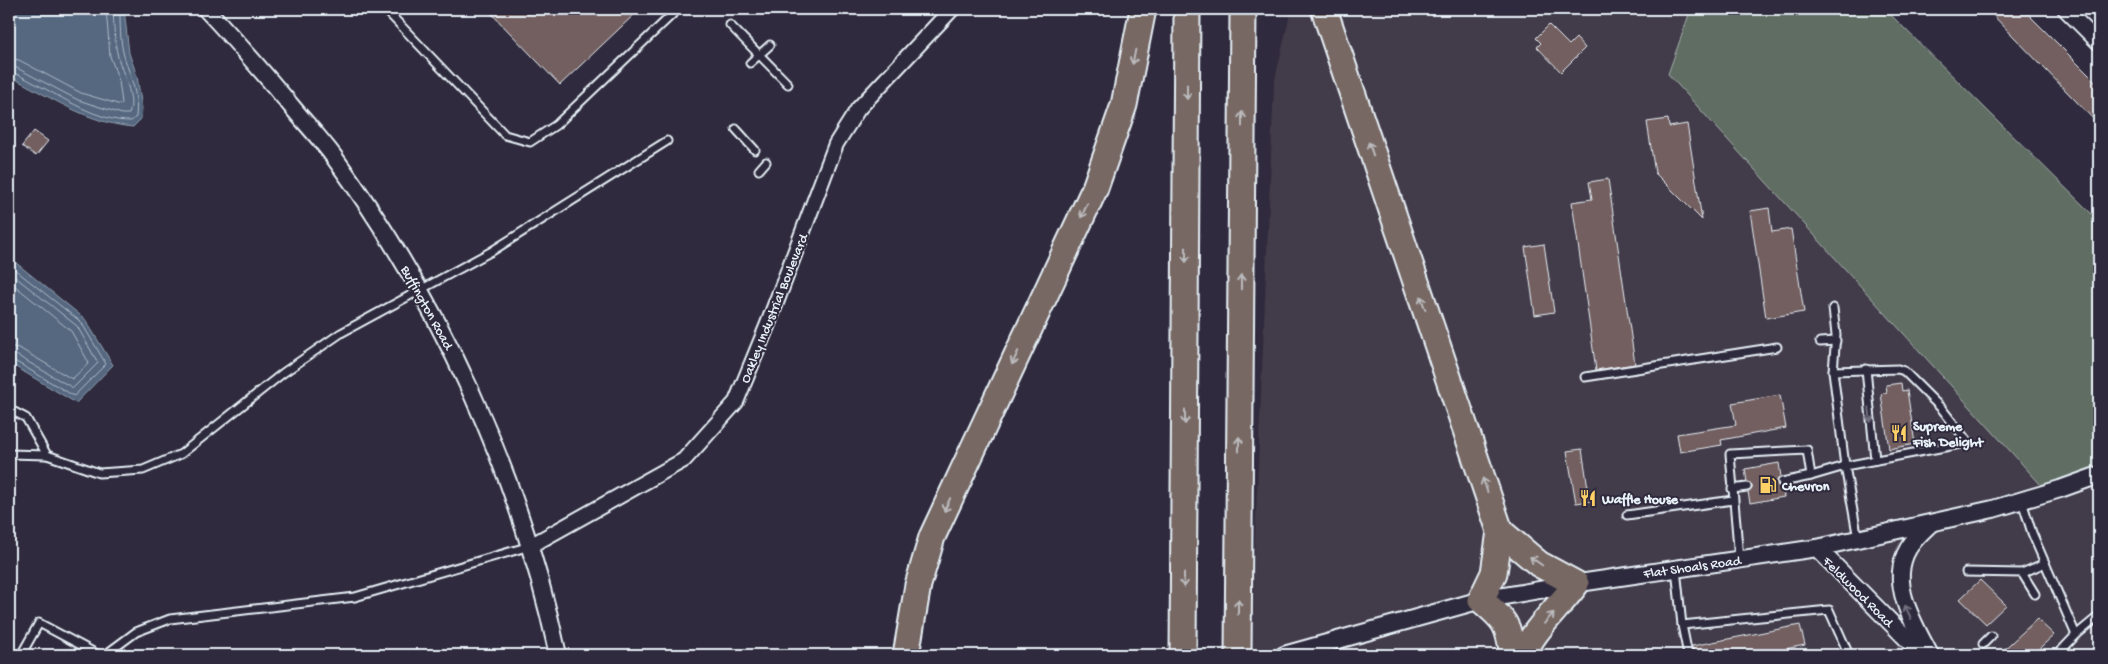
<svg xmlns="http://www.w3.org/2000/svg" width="2108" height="664" font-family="'Gochi Hand',sans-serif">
  <rect width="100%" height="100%" fill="#2f2a3d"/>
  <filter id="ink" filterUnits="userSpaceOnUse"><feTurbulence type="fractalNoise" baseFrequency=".02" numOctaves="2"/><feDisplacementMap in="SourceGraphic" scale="10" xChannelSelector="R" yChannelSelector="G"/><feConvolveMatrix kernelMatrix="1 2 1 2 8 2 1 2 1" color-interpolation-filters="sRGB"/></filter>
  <g filter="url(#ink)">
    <!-- built -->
    <path fill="#433a48" d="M1291 9H1691L1669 74 2051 496 2099 482V655H1250L1274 84Z"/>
    <!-- green -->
    <path fill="#606d63" stroke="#a4afae" d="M1691 9H1885L2099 221V482L2051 496 1668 74Z"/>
    <!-- water -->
    <g fill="#556880" stroke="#909fb0">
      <path d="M9 9H124L129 53 137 76 142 108 141 119 133 127C87 123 49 96 9 76Z"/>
      <path d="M9 259 15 262 85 319 113 365 76 403 9 363Z"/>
    </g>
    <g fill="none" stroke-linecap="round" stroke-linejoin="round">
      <!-- shore -->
      <g stroke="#adbac8" stroke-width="1">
        <path d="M9 58 19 60 81 93 121 105 122 103 119 81 110 56 106 9"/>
        <path d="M9 66 15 67 78 100 122 114H129C136 98 122 73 118 57 114 42 114 24 113 9"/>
        <path d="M9 72C17 73 26 79 34 83 62 97 99 122 131 121L136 117C139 95 130 76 124 56 120 42 120 23 120 9"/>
        <path d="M9 265 81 322 106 364 74 396 13 360 9 359"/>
        <path d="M9 272 77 326 98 363 73 388 16 355 9 353"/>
        <path d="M9 281 71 331 89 363 72 379 19 348 9 346"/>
      </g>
    </g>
    <!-- building -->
    <g fill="#735f60" stroke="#e8f1f8">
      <path d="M487 9H640L560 85Z"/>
      <path d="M1987 9H2023L2099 85V125Z"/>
      <path d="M1549 25 1569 45 1576 38 1585 48 1561 72 1537 47 1541 43 1536 38Z"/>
      <path d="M1668 119 1669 127 1687 124 1702 220 1655 173 1647 122Z"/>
      <path d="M34 131 48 141 36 156 22 146Z"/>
      <path d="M1608 179 1635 364 1596 370 1572 202 1592 199 1589 182Z"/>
      <path d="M1769 208 1772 232 1791 229 1804 312 1766 318 1750 211Z"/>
      <path d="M1544 244 1554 312 1535 315 1525 247Z"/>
      <path d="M1901 383 1902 391 1907 390 1915 444 1889 449 1881 394 1887 392 1886 385Z"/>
      <path d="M1780 395 1786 428 1721 440 1722 445 1680 452 1677 434 1736 425 1732 403Z"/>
      <path d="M1582 449 1590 501 1576 503 1567 451Z"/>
      <path d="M1779 463 1781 477 1777 483 1778 486 1783 487 1784 497 1750 503 1748 492 1752 489V486L1747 482 1745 469Z"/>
      <path d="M1980 580 2006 605 1986 624 1960 599Z"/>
      <path d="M2037 619 2054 635 2032 655H1998Z"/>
      <path d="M1800 625 1805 645 1755 655H1693L1692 646Z"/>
    </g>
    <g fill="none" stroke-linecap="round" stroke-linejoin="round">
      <!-- service casing -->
      <g stroke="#e8f1f8" stroke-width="11">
        <g id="service">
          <path d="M385 9 505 135 530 142 556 125 678 9"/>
          <path d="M730 25 788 84"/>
          <path d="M750 63 770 45"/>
          <path d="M736 129 755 150"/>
          <path d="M759 170 766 162"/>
          <path d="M1833 308 1836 335 1833 371 1845 466 1858 539"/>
          <path d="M1820 342 1836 341"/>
          <path d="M1866 369 1875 460"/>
          <path d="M1585 377 1777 347"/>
          <path d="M9 409 26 418 47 455 99 473 143 470 181 454 283 373 341 333 492 251 667 141"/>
          <path d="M9 454 47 455"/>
          <path d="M1782 482 1811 476"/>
          <path d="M1732 489 1747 487"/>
          <path d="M2022 501 2032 533 2076 635 2057 655"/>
          <path d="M1627 515 1733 500"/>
          <path d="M1739 559 1730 454 1807 450 1811 476 1845 466 1966 443 1967 441 1942 409 1904 371 1898 369 1833 371"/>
          <path d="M1676 569 1682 625 1688 655"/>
          <path d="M1966 572 2022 573"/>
          <path d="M2035 594 2022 573 2045 563"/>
          <path d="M1682 625 1829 610 1849 655"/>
          <path d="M2076 635 2099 616"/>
          <path d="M1983 644 1991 636"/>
          <path d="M21 655 39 623 99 655"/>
          <path d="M105 655 136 632 170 619 355 597 530 546"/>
          <path d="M1837 655 1847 653"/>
          <path d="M1907 655 1919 652"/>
        </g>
      </g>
      <!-- minor casing -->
      <g stroke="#e8f1f8" stroke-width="18">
        <g id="minor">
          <path d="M2065 9 2099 43"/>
          <path d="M530 546 684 460 736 402 768 324 836 144 858 109 952 9"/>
        </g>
      </g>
      <!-- tertiary casing -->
      <g stroke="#e8f1f8" stroke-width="20">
        <g id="tertiary">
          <path d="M206 9C238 43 268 78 298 114 310 128 323 142 334 157 442 305 520 476 558 655"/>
          <path d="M1817 548 1923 655"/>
          <path d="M1284 655 1481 600 1586 582 1817 548 1993 509 2060 489 2099 475"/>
          <path d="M1930 655C1913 622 1885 578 1912 543 1917 536 1925 529 1931 523"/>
        </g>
      </g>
      <!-- motorway casing -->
      <g stroke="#e8f1f8" stroke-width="29">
        <g id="motorway">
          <path d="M1324 9 1500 531 1494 573 1481 600C1506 621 1508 624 1513 655"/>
          <path d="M1500 531 1539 564 1576 584C1561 605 1532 631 1523 655"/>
          <path d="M906 655 918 585 932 537 1095 188 1124 105 1143 9"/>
          <path d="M1183 655 1187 9"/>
          <path d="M1238 655 1243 9"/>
        </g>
      </g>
      <!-- service -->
      <use href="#service" stroke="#2f2a3d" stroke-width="7"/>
      <!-- minor -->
      <use href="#minor" stroke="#2f2a3d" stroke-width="14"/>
      <!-- tertiary -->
      <use href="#tertiary" stroke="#2f2a3d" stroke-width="16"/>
      <!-- motorway -->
      <use href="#motorway" stroke="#776864" stroke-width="25"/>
    </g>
    <!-- one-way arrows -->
    <defs><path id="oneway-shaft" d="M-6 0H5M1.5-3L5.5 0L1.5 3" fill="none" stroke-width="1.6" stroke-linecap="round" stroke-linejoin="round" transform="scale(1.25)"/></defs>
    <g stroke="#bbbabd">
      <use href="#oneway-shaft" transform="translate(1134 57) rotate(101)"/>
      <use href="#oneway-shaft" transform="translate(1187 92) rotate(90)"/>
      <use href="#oneway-shaft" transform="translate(1242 119) rotate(-90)"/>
      <use href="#oneway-shaft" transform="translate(1371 149) rotate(-109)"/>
      <use href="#oneway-shaft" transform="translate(1084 211) rotate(115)"/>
      <use href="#oneway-shaft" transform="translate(1186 255) rotate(90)"/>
      <use href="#oneway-shaft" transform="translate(1241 282) rotate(-90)"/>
      <use href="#oneway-shaft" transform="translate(1423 303) rotate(-109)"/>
      <use href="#oneway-shaft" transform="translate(1015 358) rotate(115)"/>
      <use href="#oneway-shaft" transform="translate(1185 417) rotate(90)"/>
      <use href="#oneway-shaft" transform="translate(1239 444) rotate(-90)"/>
      <use href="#oneway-shaft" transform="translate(1485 485) rotate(-109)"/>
      <use href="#oneway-shaft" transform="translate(947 505) rotate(115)"/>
      <use href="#oneway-shaft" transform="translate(1536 561) rotate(-145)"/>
      <use href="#oneway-shaft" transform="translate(1184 580) rotate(90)"/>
      <use href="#oneway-shaft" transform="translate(1238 607) rotate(-90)"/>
      <use href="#oneway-shaft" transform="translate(1549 618) rotate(-49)"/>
    </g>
    <g stroke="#70707e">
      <use href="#oneway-shaft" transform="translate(1870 415) rotate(84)"/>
      <use href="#oneway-shaft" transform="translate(1908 612) rotate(-115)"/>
    </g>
  </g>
  <!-- icons -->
  <defs>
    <g id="restaurant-bare" transform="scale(1.35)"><path d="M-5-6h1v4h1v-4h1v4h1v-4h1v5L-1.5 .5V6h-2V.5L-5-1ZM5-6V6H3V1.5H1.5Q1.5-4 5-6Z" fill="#ffd166" stroke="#2f2a3d" stroke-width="2.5" paint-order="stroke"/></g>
    <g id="fuel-bare" transform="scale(1.35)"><path d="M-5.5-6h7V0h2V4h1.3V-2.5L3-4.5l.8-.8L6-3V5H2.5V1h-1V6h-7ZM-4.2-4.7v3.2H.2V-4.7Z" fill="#ffd166" stroke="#2f2a3d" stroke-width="2.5" paint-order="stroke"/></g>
  </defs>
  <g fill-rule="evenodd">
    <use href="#restaurant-bare" x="1899" y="433"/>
    <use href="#fuel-bare" x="1768" y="485"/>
    <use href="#restaurant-bare" x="1588" y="498"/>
  </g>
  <g text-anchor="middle" stroke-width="4" stroke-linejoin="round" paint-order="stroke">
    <!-- street labels -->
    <g font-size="14" fill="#e8f1f8" stroke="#2f2a3d">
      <text transform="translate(428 307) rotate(61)" y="5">Buffington Road</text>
      <text transform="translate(773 308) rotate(-68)" y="5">Oakley Industrial Boulevard</text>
      <text transform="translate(1692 566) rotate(-8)" y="5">Flat Shoals Road</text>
      <text transform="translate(1859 591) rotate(45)" y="5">Feldwood Road</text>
    </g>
    <!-- poi labels -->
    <g font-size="14" font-weight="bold" fill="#e8f1f8" stroke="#2f2a3d" text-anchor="start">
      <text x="1913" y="430">Supreme<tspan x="1913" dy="16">Fish Delight</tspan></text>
      <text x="1782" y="490">Chevron</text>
      <text x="1602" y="503">Waffle House</text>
    </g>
  </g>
  <!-- margin -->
  <rect width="2108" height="664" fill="none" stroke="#2f2a3d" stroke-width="30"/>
  <rect x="15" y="15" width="2078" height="634" fill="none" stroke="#e8f1f8" stroke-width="2" filter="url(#ink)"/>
</svg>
